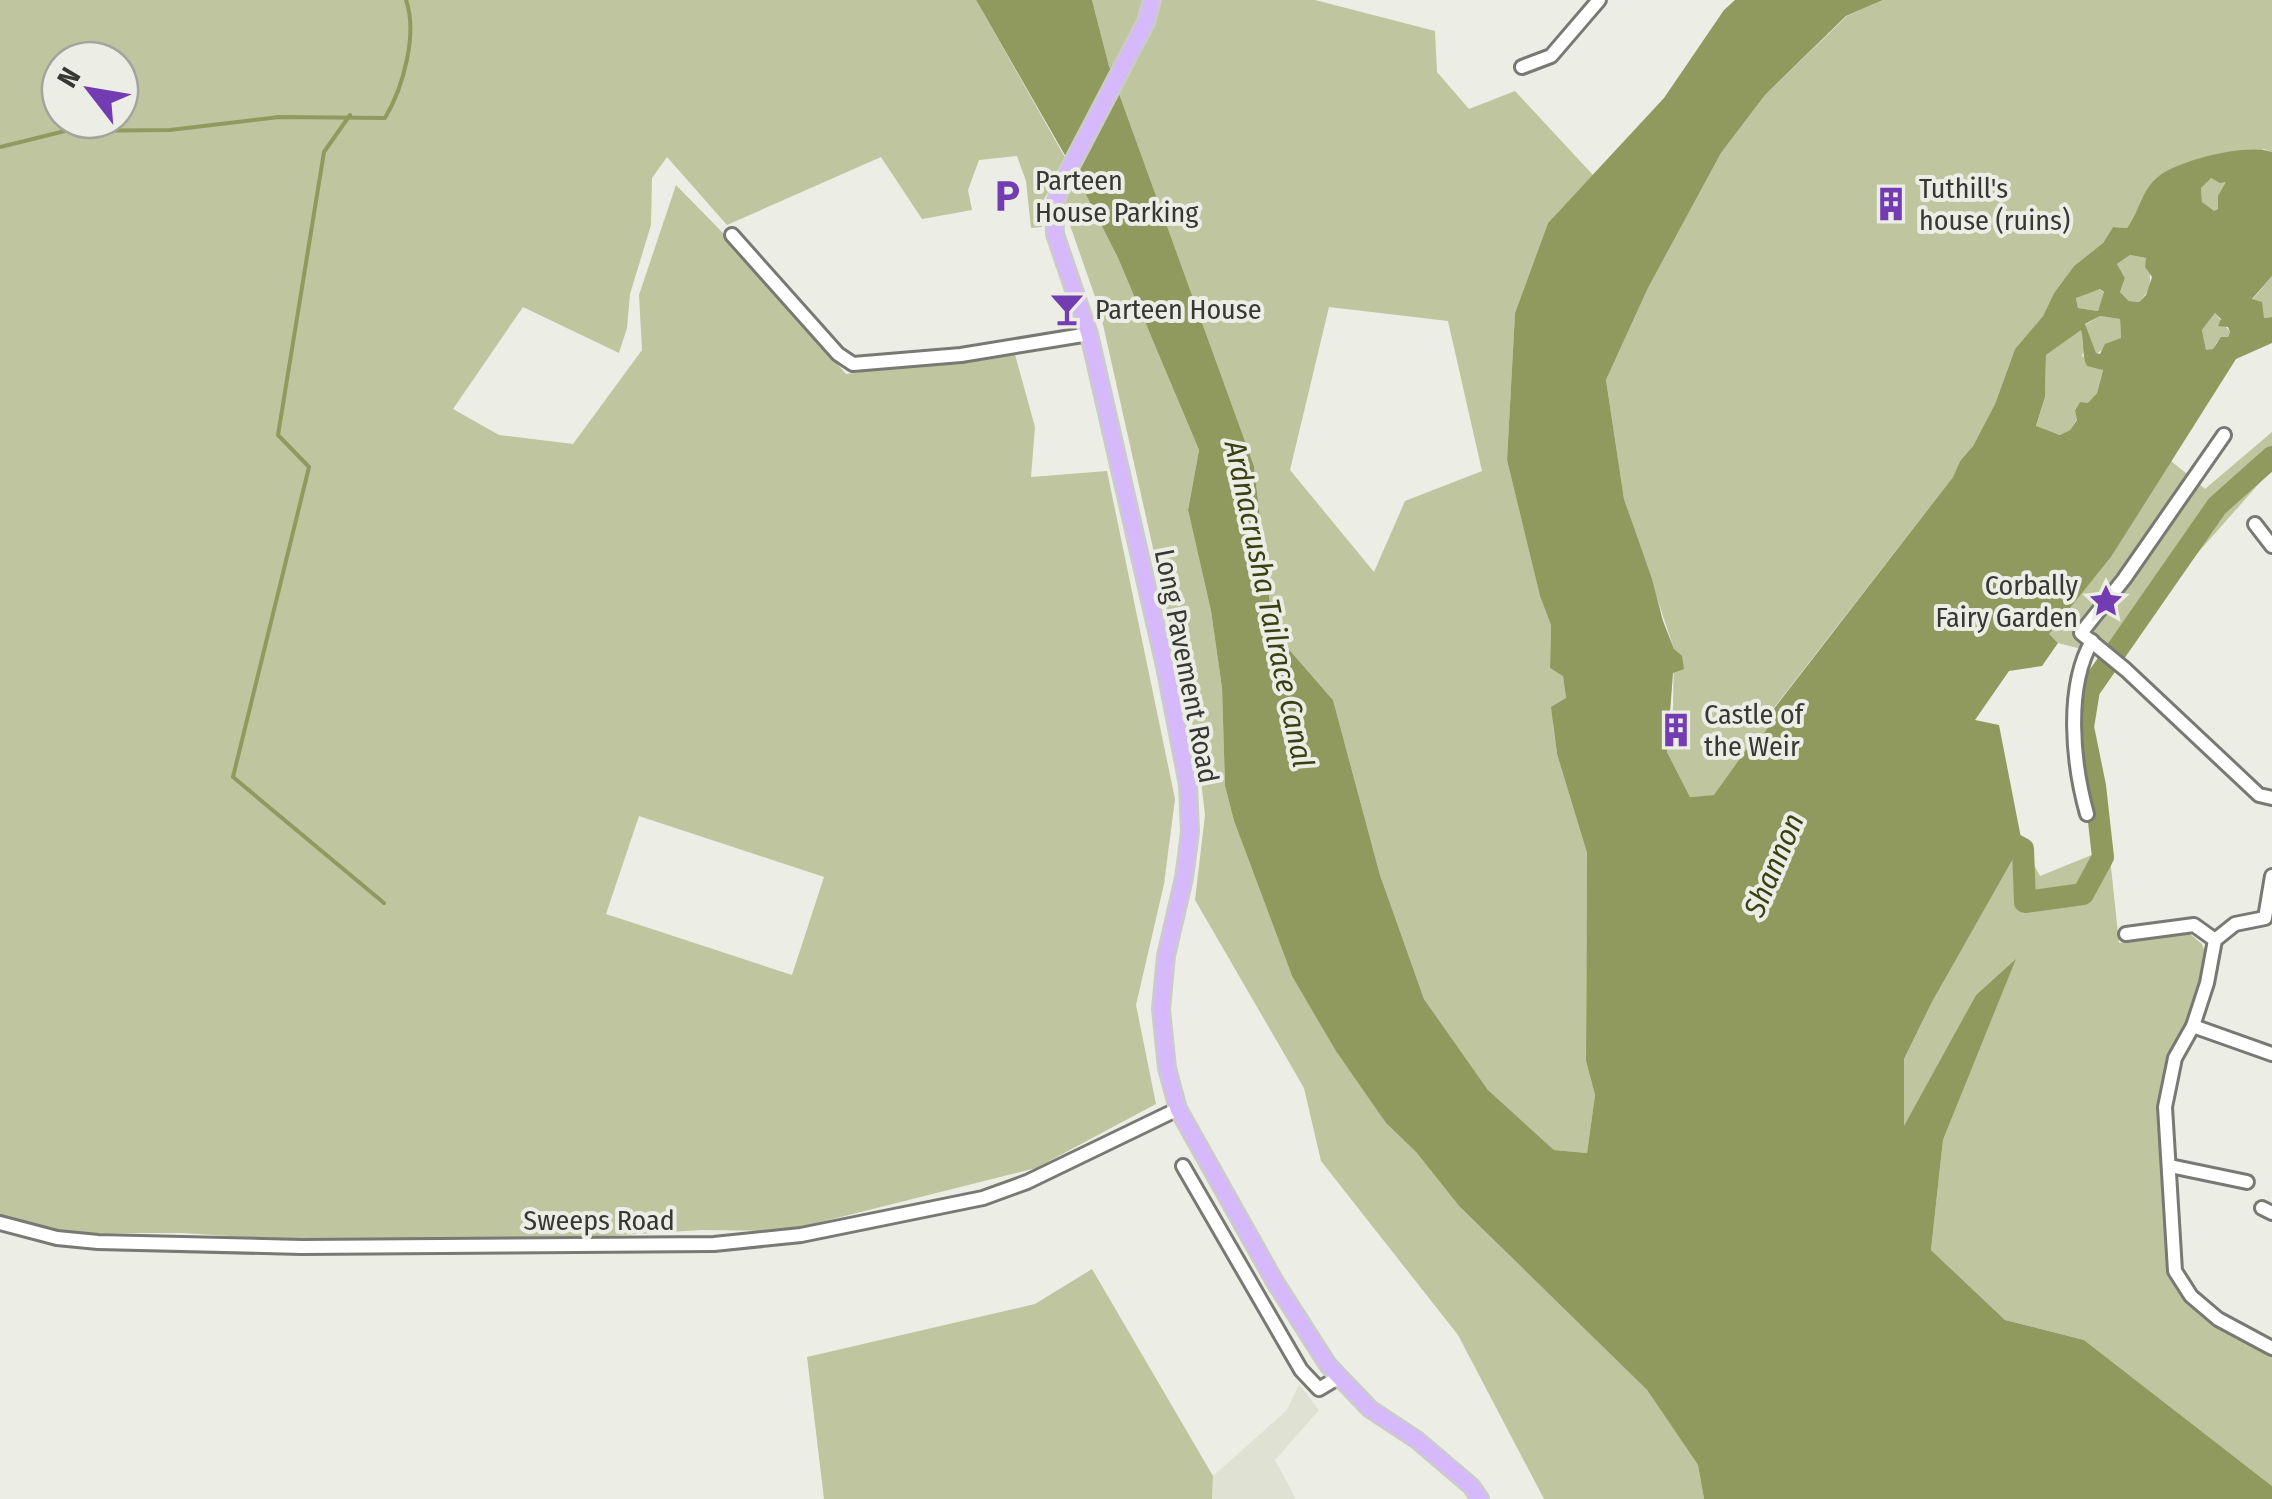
<svg xmlns="http://www.w3.org/2000/svg" width="2272" height="1499" font-family="'Fira Sans Condensed',sans-serif">
  <rect width="100%" height="100%" fill="#ecede5"/>
  <!-- built -->
  <path fill="#dfe2d2" d="M1299 1384 1319 1410 1275 1460 1296 1499H1212L1213 1476 1287 1410Z"/>
  <!-- green -->
  <g fill="#bfc59f" fill-rule="evenodd">
    <path d="M0 0H976L1067 161 1044 199 1042 227 1031 228 1026 181 1017 156 979 160 968 190 972 210 922 219 881 157 727 225 667 157 652 178 651 225 630 294 627 328 619 353 523 307 453 409 499 435 573 444 642 350 639 295 676 185 720 230 846 374 1014 351 1035 427 1031 477 1107 471 1175 799 1164 884 1136 1005 1156 1104 1036 1168 785 1231 702 1230 522 1241H306L182 1233H82L51 1229 0 1217ZM60 60H120V120H60ZM639 816 824 877 792 975 606 914Z"/>
    <path d="M1092 0H1315L1435 31 1437 72 1469 109 1515 91 1593 175 1548 223 1515 313 1507 460 1540 595 1551 625 1550 668 1563 675 1566 698 1553 725 1557 754 1587 853 1586 1061 1595 1095 1587 1153 1554 1150 1488 1090 1424 999 1380 875 1333 700 1273 631 1254 466 1109 66ZM1329 307 1448 321 1482 471 1405 501 1374 572 1290 470Z"/>
    <path d="M1883 0H2272V152L2264 149 2138 214 2127 228 2113 227 2103 243 2074 266 2054 293 2043 316 2015 349 1995 404 1973 446 1960 461 1953 477 1773 709 1772 722 1761 737 1751 743 1715 795 1690 797 1667 752 1673 709 1674 649 1624 499 1606 380 1648 288 1721 153 1765 95 1847 16Z"/>
    <path d="M1074 171 1118 258 1199 450 1188 510 1211 611 1222 688 1225 786 1234 821 1292 976 1386 1123 1416 1152 1459 1206 1647 1390 1698 1465 1704 1499H1544L1458 1335 1321 1161 1304 1088 1195 900 1205 815 1197 745 1100 311 1064 208Z"/>
    <path d="M2211 177 2227 181 2218 209 2213 212 2202 202 2201 188Z"/>
    <path d="M2130 255 2146 258C2151 277 2154 287 2139 302L2129 301 2120 292 2125 278 2117 264Z"/>
    <path d="M2272 276V317L2264 318 2256 301 2252 300Z"/>
    <path d="M2100 289 2104 293 2098 311 2078 308 2076 297Z"/>
    <path d="M2215 313 2230 332 2228 337 2217 342 2213 349 2206 351 2202 330Z"/>
    <path d="M2100 316 2120 319 2121 338 2096 354 2085 325Z"/>
    <path d="M2081 329 2085 344 2082 356 2103 369 2097 393 2088 404 2080 402 2075 409 2077 419 2070 430 2061 435 2036 427 2045 397 2046 355Z"/>
    <path d="M2272 432V469L2163 592 2112 671 2093 652 2058 643 2048 634 2111 557 2170 460 2205 489ZM2126 570 2088 632 2093 651 2074 633Z"/>
    <path d="M2022 843 2040 876 2109 848 2119 943 2179 934H2190L2202 944 2206 955 2197 999 2165 1073 2160 1106 2167 1272 2212 1323 2272 1354V1486L2084 1340 2005 1320 1931 1250 1943 1140 2015 961 1976 995 1904 1129V1059L1932 1002Z"/>
    <path d="M1092 1269 1213 1476 1212 1499H824L807 1357 1035 1304Z"/>
  </g>
  <!-- water -->
  <path fill="#919a5e" fill-rule="evenodd" d="M976 0H1092L1109 66 1254 466 1273 631 1333 700 1380 875 1424 999 1488 1090 1554 1150 1587 1153 1595 1095 1586 1061 1587 853 1557 754 1551 707 1566 698 1563 676 1550 668 1551 625 1540 596 1507 460 1515 313 1548 223 1664 98 1724 10 1735 0H1883L1846 16 1765 95 1721 153 1648 288 1606 380 1624 499 1652 579 1663 621 1674 649 1682 656 1684 669 1673 673 1667 752 1690 797 1714 795 1751 743 1761 737 1772 722 1773 710 1953 477 1960 461 1973 446 1995 404 2015 349 2043 316 2054 293 2074 266 2103 243 2113 227 2127 228C2140 211 2141 190 2159 176 2179 160 2248 143 2272 152V276L2252 299 2262 302 2264 318 2272 317V343L2236 359 2111 557 2049 634 2058 643 2042 666 2009 671 1975 720 1999 725 2022 843 1932 1002 1904 1059V1126L1976 995 2016 959 1943 1140 1931 1250 2005 1320 2084 1340 2272 1486V1499H1704L1698 1465 1647 1390 1459 1206 1416 1152 1386 1123 1336 1051 1292 976 1234 821 1225 786 1222 688 1211 611 1188 510 1199 450 1118 258 1074 171ZM2211 178 2220 183 2226 182 2218 196V209L2214 211 2202 202 2201 188ZM2130 255 2146 258 2145 267 2152 277 2146 295 2139 302 2129 301 2120 292 2125 278 2117 264ZM2100 289 2104 292 2098 311 2078 308 2076 298ZM2215 313 2221 319 2218 326 2228 327 2230 332 2228 337H2221L2213 349 2206 350 2202 330ZM2100 316 2120 319 2121 338 2105 344 2100 354 2096 353 2085 324ZM2081 330C2085 343 2081 354 2087 366L2103 370 2097 393 2088 403 2080 402 2075 410 2077 420 2070 430 2060 435 2036 426 2045 397 2046 355Z"/>
  <g fill="none" stroke-linecap="round" stroke-linejoin="round">
    <!-- stream -->
    <g stroke="#919a5e" stroke-width="4">
      <path d="M350 115 324 152 278 435 309 467 233 777 384 903"/>
      <path d="M0 147 65 131 170 130 279 117 385 118C403 88 418 34 406 0"/>
    </g>
    <!-- river -->
    <path stroke="#919a5e" stroke-width="22" d="M1992 832 2023 849 2025 902 2083 894 2103 857 2095 786 2083 727 2089 690 2217 506 2272 457"/>
    <!-- minor casing -->
    <g stroke="#777972" stroke-width="18">
      <g id="minor">
        <path d="M1522 67 1551 56 1599 0"/>
        <path d="M732 235 838 354 853 364 961 355 1089 334"/>
        <path d="M2224 435 2124 579 2081 633 2126 670 2259 795 2272 798"/>
        <path d="M2255 524 2272 546"/>
        <path d="M2087 814C2073 764 2065 688 2092 641"/>
        <path d="M2272 876 2265 918 2235 924 2215 940 2207 983 2193 1026 2175 1058 2165 1107 2175 1271 2191 1296 2218 1319 2272 1348"/>
        <path d="M2126 934 2194 925 2215 940"/>
        <path d="M2193 1026 2272 1054"/>
        <path d="M1183 1166 1301 1370 1319 1389 1339 1377"/>
        <path d="M2170 1166 2247 1182"/>
        <path d="M2262 1208 2272 1213"/>
        <path d="M0 1223 57 1238 98 1242 302 1247 714 1244 801 1235 983 1198 1027 1182 1178 1109"/>
      </g>
    </g>
    <!-- major casing -->
    <g stroke="#cbcbca" stroke-width="20">
      <path id="major" d="M1152 0 1146 22 1064 179 1054 206 1055 234 1089 334 1165 666 1188 785 1190 832 1184 878 1166 956 1161 1009 1167 1068 1178 1109 1275 1282 1328 1365 1370 1409 1417 1440 1471 1486 1480 1499"/>
    </g>
    <!-- minor -->
    <use href="#minor" stroke="#fff" stroke-width="12"/>
    <!-- major -->
    <use href="#major" stroke="#d5b9fb" stroke-width="15"/>
  </g>
  <!-- icons -->
  <defs>
    <g id="parking-bare" transform="scale(2.7)"><path d="M-3.5-5.5H1a3.5 3.5 0 0 1 0 7H-1V5.5H-3.5ZM-1-3.4V-.6H.8a1.4 1.4 0 0 0 0-2.8Z" fill="#743cb3" stroke="#ecede5" stroke-width="2.5" paint-order="stroke"/></g>
    <g id="building-bare" transform="scale(2.7)"><path d="M-4-6H4V6H1V3H-1V6H-4ZM-2.5-4.3h1.7v1.8h-1.7ZM.8-4.3h1.7v1.8H.8ZM-2.5-1h1.7V.8h-1.7ZM.8-1h1.7V.8H.8Z" fill="#743cb3" stroke="#ecede5" stroke-width="2.5" paint-order="stroke"/></g>
    <g id="bar-bare" transform="scale(2.7)"><path d="M-6-5H6L.8 .8V4.5H3.5V6h-7V4.5H-.8V.8Z" fill="#743cb3" stroke="#ecede5" stroke-width="2.5" paint-order="stroke"/></g>
    <g id="sight-bare" transform="scale(2.7)"><path d="M0-6L1.8-2.2L6-1.7L2.9 1.2L3.7 5.4L0 3.3L-3.7 5.4L-2.9 1.2L-6-1.7L-1.8-2.2Z" fill="#743cb3" stroke="#ecede5" stroke-width="2.5" paint-order="stroke"/></g>
  </defs>
  <g fill-rule="evenodd">
    <use href="#parking-bare" x="1007" y="196"/>
    <use href="#building-bare" x="1891" y="204"/>
    <use href="#bar-bare" x="1067" y="309"/>
    <use href="#sight-bare" x="2106" y="601"/>
    <use href="#building-bare" x="1676" y="730"/>
  </g>
  <g text-anchor="middle" stroke-width="8" stroke-linejoin="round" paint-order="stroke">
    <!-- poi labels -->
    <g font-size="28" fill="#373734" stroke="#ecede5" text-anchor="start">
      <text x="1035" y="190">Parteen<tspan x="1035" dy="32">House Parking</tspan></text>
      <text x="1919" y="198">Tuthill's<tspan x="1919" dy="32">house (ruins)</tspan></text>
      <text x="1095" y="319">Parteen House</text>
      <text x="2078" y="595" text-anchor="end">Corbally<tspan x="2078" dy="32">Fairy Garden</tspan></text>
      <text x="1704" y="724">Castle of<tspan x="1704" dy="32">the Weir</tspan></text>
    </g>
    <!-- street labels -->
    <g font-size="28" fill="#373734" stroke="#ecede5">
      <text transform="translate(1187 666) rotate(79)" y="10">Long Pavement Road</text>
      <text x="599" y="1230">Sweeps Road</text>
    </g>
    <!-- water labels -->
    <g font-size="30" font-style="italic" fill="#3a4011" stroke="#ecede5">
      <text transform="translate(1269 604) rotate(78)" y="10">Ardnacrusha Tailrace Canal</text>
      <text transform="translate(1774 865) rotate(-67)" y="10">Shannon</text>
    </g>
  </g>
  <!-- north arrow -->
  <g transform="translate(90 90) rotate(301)"><circle r="48" fill="#ecede5" stroke="#a4a49e" stroke-width="2.5"/>
  <path d="M0-8L18 38L0 25L-18 38Z" fill="#743cb3"/>
  <text y="-15" font-size="28" font-weight="bold" text-anchor="middle" fill="#373734">N</text>
  </g>
</svg>
